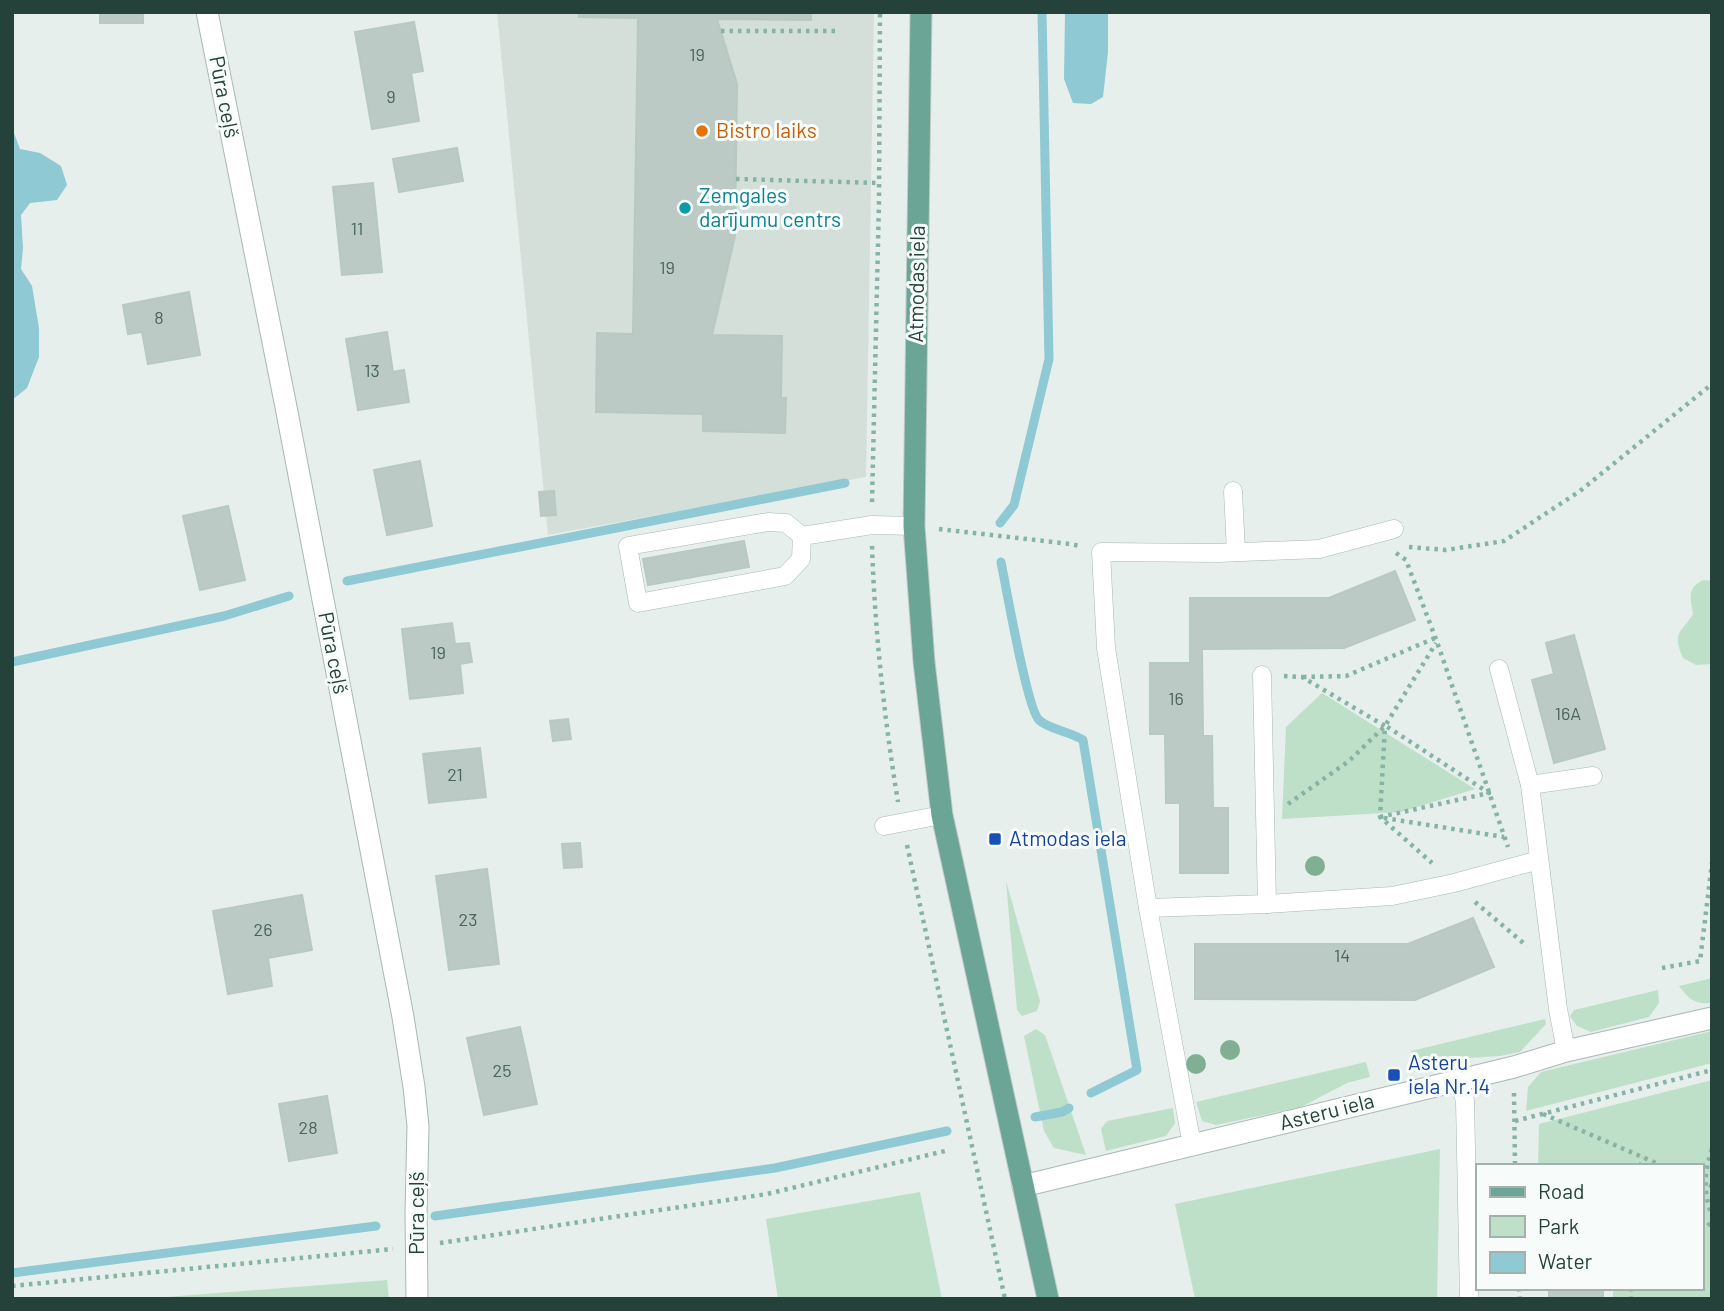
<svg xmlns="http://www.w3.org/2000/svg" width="1724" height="1311" font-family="Barlow,sans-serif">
  <rect width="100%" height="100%" fill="#e6efeb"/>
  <!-- built -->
  <path fill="#d4dfda" d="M497 12H874L866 477 548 535Z"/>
  <!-- green -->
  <g fill="#bfe0c8">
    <path d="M1703 580 1712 581V664L1696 665 1683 658C1672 631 1680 635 1693 614 1691 598 1686 589 1703 580Z"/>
    <path d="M1322 693 1475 789 1401 812 1282 819 1286 727Z"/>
    <path d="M1006 881 1040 1001 1037 1011 1022 1016 1017 1010Z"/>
    <path d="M1712 978V1003C1694 1005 1689 999 1679 986Z"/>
    <path d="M1658 990 1659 1003 1649 1017 1591 1032 1577 1026 1570 1016 1574 1010Z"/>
    <path d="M1545 1019 1546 1024 1520 1052 1500 1056 1439 1060 1414 1066 1411 1051Z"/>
    <path d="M1036 1029 1045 1035 1086 1155 1054 1148 1044 1131 1024 1036Z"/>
    <path d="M1712 1031V1063L1526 1111 1528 1087 1541 1072Z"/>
    <path d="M1366 1062 1370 1077 1347 1083 1301 1107 1216 1125 1202 1121 1196 1102Z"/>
    <path d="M1712 1080V1299H1613V1288H1701V1166H1538L1539 1124Z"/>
    <path d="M1173 1108 1175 1123 1166 1136 1106 1151 1101 1129 1107 1121Z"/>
    <path d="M1440 1149 1437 1299H1195L1175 1204Z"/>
    <path d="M920 1192 942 1299H778L766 1219Z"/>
    <path d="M387 1280 389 1299H166V1297Z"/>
  </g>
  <!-- water -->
  <g fill="#8ec9d4">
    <path d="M1065 12H1108V52L1103 97 1091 104 1073 103 1064 79Z"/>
    <path d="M12 114 14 133 20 149 40 153 61 166 67 185 57 200 30 203 21 215 23 248 21 269 32 286 39 328V357L27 388 12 400Z"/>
  </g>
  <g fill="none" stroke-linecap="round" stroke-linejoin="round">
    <!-- stream -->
    <g stroke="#8ec9d4" stroke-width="9">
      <path d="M1000 523 1014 505 1049 359 1042 12"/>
      <path d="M1001 562C1006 586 1027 709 1039 720 1048 729 1071 732 1083 740L1137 1070 1091 1093"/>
      <path d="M347 581 845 483"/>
      <path d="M12 662 224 616 289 596"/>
      <path d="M1035 1117 1062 1112 1069 1108"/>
      <path d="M435 1216 775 1168 947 1131"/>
      <path d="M12 1273 376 1226"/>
    </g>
  </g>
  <!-- building -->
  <g fill="#bbcac4" stroke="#b8c9c2" stroke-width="2">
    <rect x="100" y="12" width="43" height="11"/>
    <path d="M579 12H811V20L717 19 737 84 735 236 712 335 782 336 781 398H786L785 433 703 431V414L596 412 597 333 633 334 638 18 579 17Z"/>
    <path d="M414 22 423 71 411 73 419 121 372 129 355 32Z"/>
    <path d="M457 148 463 181 399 192 393 159Z"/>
    <path d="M373 183 382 272 342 275 333 187Z"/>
    <path d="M189 292 200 355 148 364 142 332 128 334 123 305Z"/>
    <path d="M387 332 393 372 404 370 409 402 358 410 346 339Z"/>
    <path d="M420 461 432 526 387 535 374 470Z"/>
    <path d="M554 491 556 515 541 516 539 492Z"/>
    <path d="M228 506 245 580 200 590 183 516Z"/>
    <path d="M744 541 749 567 648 585 643 559Z"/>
    <path d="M1395 571 1415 620 1344 648 1202 649 1203 736H1212L1213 808H1228V873H1180V803H1166L1165 734H1150V663H1190V598H1329Z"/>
    <path d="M452 623 455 644 469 643 472 662 460 664 463 693 410 699 402 629Z"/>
    <path d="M1574 635 1605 749 1554 763 1532 680 1554 674 1546 643Z"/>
    <path d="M568 719 571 739 553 741 550 721Z"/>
    <path d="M480 748 486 797 429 803 423 754Z"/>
    <path d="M580 843 582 867 564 868 562 844Z"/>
    <path d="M487 869 499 964 449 970 436 876Z"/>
    <path d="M302 895 312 950 268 958 272 986 228 994 213 911Z"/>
    <path d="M1473 918 1494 967 1415 1000 1195 999V944H1408Z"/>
    <path d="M520 1027 537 1104 484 1115 467 1038Z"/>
    <path d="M327 1096 337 1153 289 1161 279 1104Z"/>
    <rect x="1549" y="1288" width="54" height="11"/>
  </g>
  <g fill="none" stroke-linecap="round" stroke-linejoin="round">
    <!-- service casing -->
    <g stroke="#a8b8b2" stroke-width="19">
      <g id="service">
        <path d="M1233 491 1236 552"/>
        <path d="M802 536 786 523 768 522 628 546 638 603 785 576 801 559 802 536 872 525 914 526"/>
        <path d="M1499 669 1530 785 1558 1009 1566 1051"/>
        <path d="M1262 675 1267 904"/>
        <path d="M1530 785 1593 776"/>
        <path d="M884 826 942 815"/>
        <path d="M1148 908 1106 648 1101 552 1218 553 1319 549 1394 529"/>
        <path d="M1459 1080 1465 1101 1469 1299"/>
        <path d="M1192 1145 1148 908 1267 904 1392 896 1454 883 1539 860"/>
      </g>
    </g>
    <!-- minor casing -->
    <g stroke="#a8b8b2" stroke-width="23">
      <path id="minor" d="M207 12 286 407 403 1017 414 1087 418 1126 416 1213 417 1299"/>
    </g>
    <!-- tertiary casing -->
    <g stroke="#a8b8b2" stroke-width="23">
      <path id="tertiary" d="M1023 1186 1514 1067 1566 1051 1712 1018"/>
    </g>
    <!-- primary casing -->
    <g stroke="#c2cac8" stroke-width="23">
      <path id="primary" d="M921 12 914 526 924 662 942 815 1048 1299"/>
    </g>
    <!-- path -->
    <g stroke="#86b3a5" stroke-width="4.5" stroke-dasharray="3.5 5" stroke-linecap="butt">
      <path d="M721 31H835"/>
      <path d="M736 179 879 183"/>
      <path d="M872 502 879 200 880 12"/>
      <path d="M939 529 1070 544 1080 546"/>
      <path d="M872 546C875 632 884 717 898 802"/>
      <path d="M1409 547 1446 550 1504 541 1580 491 1712 384"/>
      <path d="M1396 553 1406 560 1437 642 1508 847"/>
      <path d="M1284 676 1302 677 1385 726 1380 817 1432 863"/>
      <path d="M1303 677 1346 676 1435 638"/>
      <path d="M1288 804 1349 761 1385 726 1436 643"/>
      <path d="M1380 817 1489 793 1386 726"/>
      <path d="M1384 818 1504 837"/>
      <path d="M907 845 1005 1299"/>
      <path d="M1475 902 1527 946"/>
      <path d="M1662 968 1700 961 1712 863"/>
      <path d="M1514 1093 1515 1166"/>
      <path d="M1543 1114 1663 1166"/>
      <path d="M1515 1121 1712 1070"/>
      <path d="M1712 1149C1704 1172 1703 1192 1712 1216"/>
      <path d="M1640 1166 1644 1158"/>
      <path d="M1701 1182 1712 1186"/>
      <path d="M1701 1231 1712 1222"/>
      <path d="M440 1243 767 1194 945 1151"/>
      <path d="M12 1286 393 1249"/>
      <path d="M1519 1288 1520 1299"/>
      <path d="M1631 1288V1299"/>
    </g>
    <!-- service -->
    <use href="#service" stroke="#fff" stroke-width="18"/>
    <!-- minor -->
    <use href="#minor" stroke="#fff" stroke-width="21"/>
    <!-- tertiary -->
    <use href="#tertiary" stroke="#fff" stroke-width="21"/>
    <!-- primary -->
    <use href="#primary" stroke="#6aa596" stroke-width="21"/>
  </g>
  <!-- trees -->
  <g fill="#80af93">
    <circle cx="1315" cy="866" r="10"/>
    <circle cx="1230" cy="1050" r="10"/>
    <circle cx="1196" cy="1064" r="10"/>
  </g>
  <!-- markers -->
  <circle fill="#e8710a" stroke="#f7fbf9" stroke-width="2.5" cx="702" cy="131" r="7"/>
  <circle fill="#0f9aa8" stroke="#f7fbf9" stroke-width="2.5" cx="685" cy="208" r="7"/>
  <g fill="#1a4fb4" stroke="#f7fbf9" stroke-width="2.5">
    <rect x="988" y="832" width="14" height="14" rx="3.5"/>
    <rect x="1387" y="1068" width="14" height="14" rx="3.5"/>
  </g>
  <g text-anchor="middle" stroke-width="6" stroke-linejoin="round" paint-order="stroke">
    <!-- number labels -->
    <g font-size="18" fill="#4a645c">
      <text x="697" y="61">19</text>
      <text x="391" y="103">9</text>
      <text x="357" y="235">11</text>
      <text x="667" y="274">19</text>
      <text x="159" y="324">8</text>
      <text x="372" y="377">13</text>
      <text x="438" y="659">19</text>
      <text x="1176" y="705">16</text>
      <text x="1568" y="720">16A</text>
      <text x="455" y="781">21</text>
      <text x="468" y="926">23</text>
      <text x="263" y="936">26</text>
      <text x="1342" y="962">14</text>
      <text x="502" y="1077">25</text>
      <text x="308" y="1134">28</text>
    </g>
    <!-- street labels -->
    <g font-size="21" fill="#24423a" stroke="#f7fbf9">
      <text transform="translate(224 97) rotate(79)" y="7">Pūra ceļš</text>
      <text transform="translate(917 284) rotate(-89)" y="7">Atmodas iela</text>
      <text transform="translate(333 653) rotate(79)" y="7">Pūra ceļš</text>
      <text transform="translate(1327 1112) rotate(-14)" y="7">Asteru iela</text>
      <text transform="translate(417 1213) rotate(-90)" y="7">Pūra ceļš</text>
    </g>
    <!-- food labels -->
    <g font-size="21" fill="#c56008" stroke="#f7fbf9" text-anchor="start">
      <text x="716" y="138">Bistro laiks</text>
    </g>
    <!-- culture labels -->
    <g font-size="21" fill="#0d838f" stroke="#f7fbf9" text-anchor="start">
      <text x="699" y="203">Zemgales<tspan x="699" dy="24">darījumu centrs</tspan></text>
    </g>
    <!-- transit labels -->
    <g font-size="21" fill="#164399" stroke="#f7fbf9" text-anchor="start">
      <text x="1009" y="846">Atmodas iela</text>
      <text x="1408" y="1070">Asteru<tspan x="1408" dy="24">iela Nr.14</tspan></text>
    </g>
  </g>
  <!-- border -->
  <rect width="1724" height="1311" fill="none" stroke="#24423a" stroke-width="28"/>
  <!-- legend -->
  <rect x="1476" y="1164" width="228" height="126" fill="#f7fbf9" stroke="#a3b1ad" stroke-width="2"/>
  <rect x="1490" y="1187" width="35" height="10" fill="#6aa596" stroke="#a3b1ad" stroke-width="2"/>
  <text x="1538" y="1199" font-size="21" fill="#24423a">Road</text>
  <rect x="1490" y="1216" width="35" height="21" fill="#bfe0c8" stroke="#a3b1ad" stroke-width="2"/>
  <text x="1538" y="1234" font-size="21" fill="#24423a">Park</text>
  <rect x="1490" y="1252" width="35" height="21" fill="#8ec9d4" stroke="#a3b1ad" stroke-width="2"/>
  <text x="1538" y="1269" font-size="21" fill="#24423a">Water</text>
</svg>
